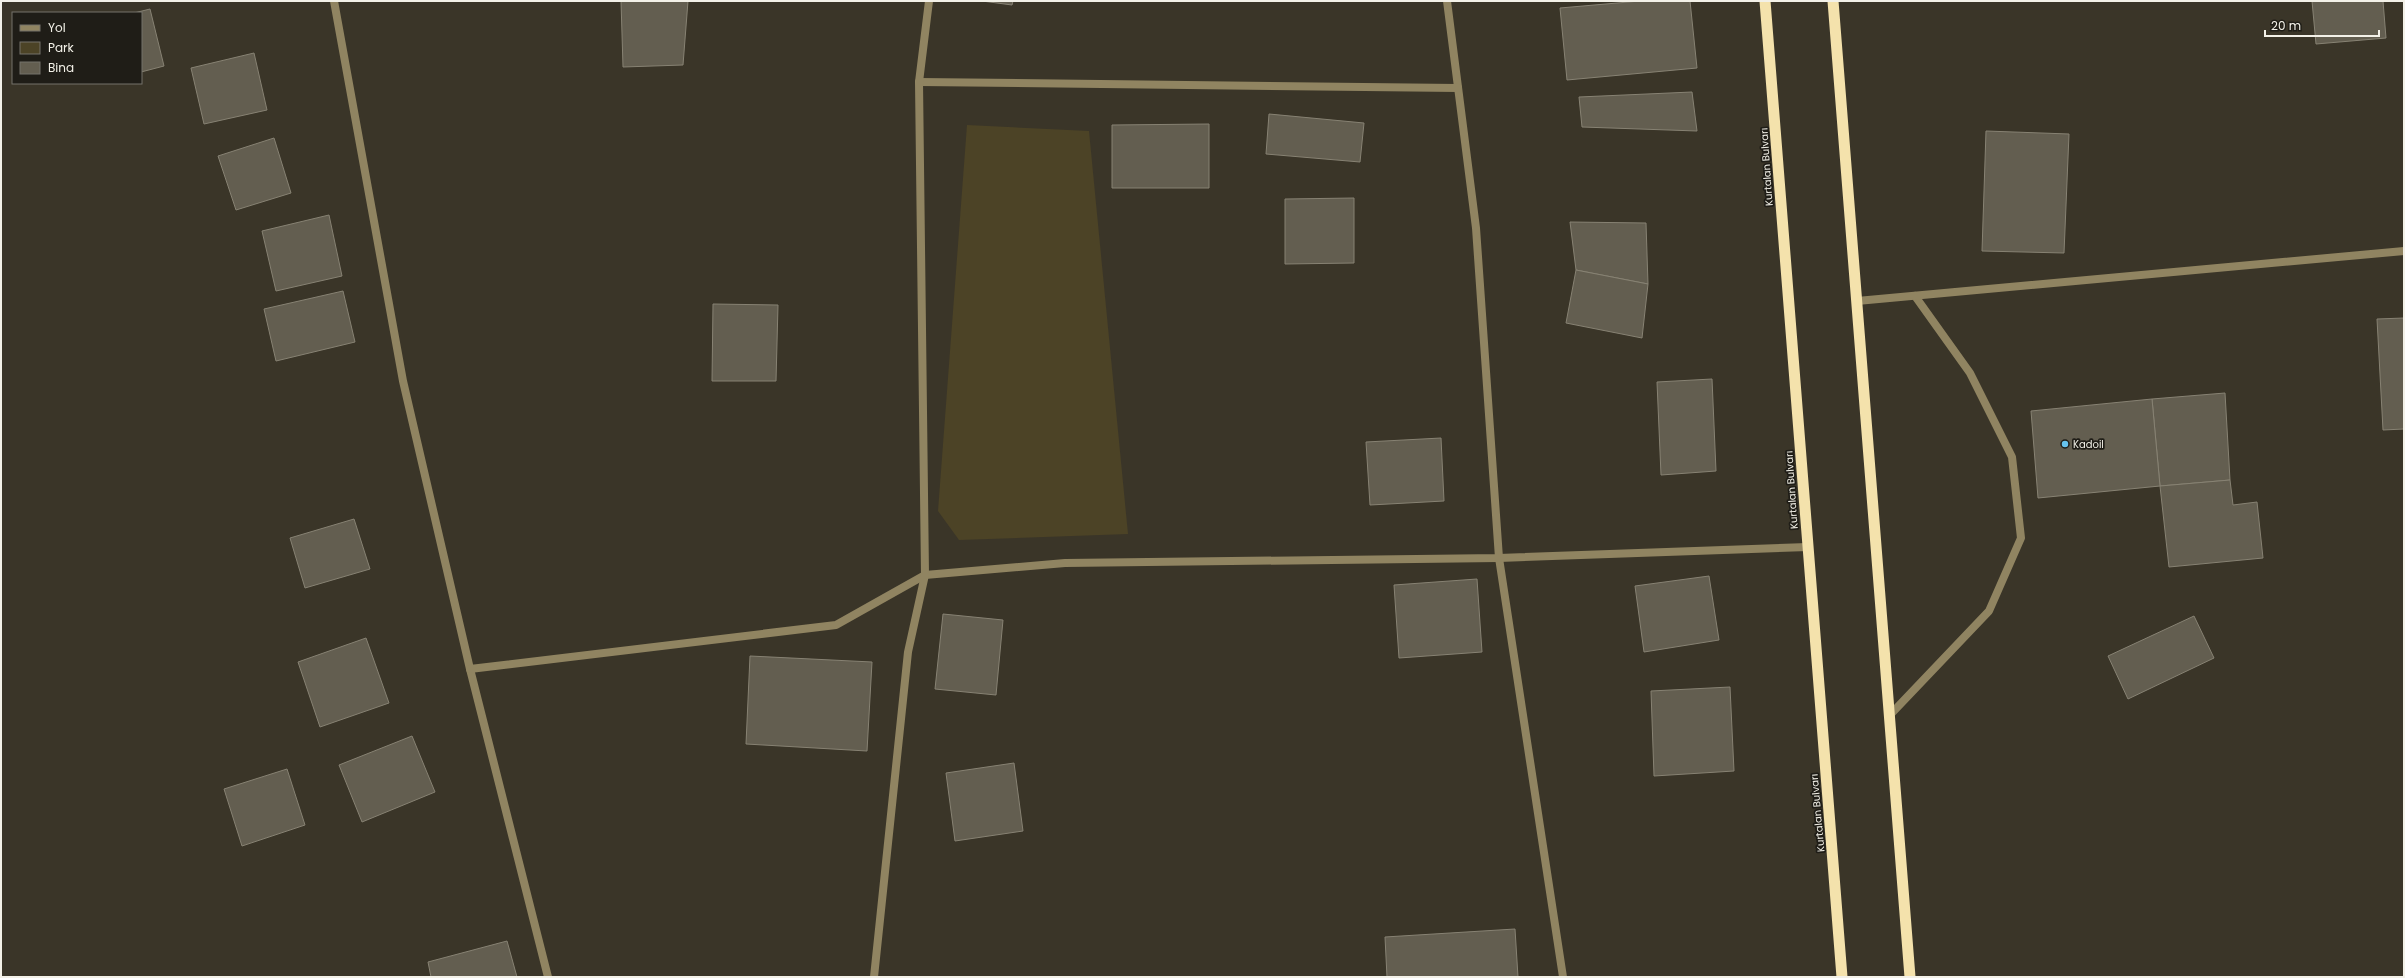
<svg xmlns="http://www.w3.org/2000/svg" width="2405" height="978" font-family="Poppins,sans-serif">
  <rect width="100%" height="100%" fill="#3a3528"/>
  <!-- green -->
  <path fill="#4c4326" d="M967 125 1089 131 1128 534 959 540 938 511Z"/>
  <!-- building -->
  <g fill="#635e50" stroke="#878273">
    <path d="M621 1H688L683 65 623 67Z"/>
    <path d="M982 1H1013L1012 5Z"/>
    <path d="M1640 1H1690L1697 68 1567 80 1560 8Z"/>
    <path d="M2312 1H2383L2386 38 2316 44Z"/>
    <path d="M150 9 164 66 141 72V13H134Z"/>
    <path d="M254 53 267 110 204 124 191 68Z"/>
    <path d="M1692 92 1697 131 1582 127 1579 97Z"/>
    <path d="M1269 114 1364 123 1360 162 1266 154Z"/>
    <path d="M1209 124V188H1112V125Z"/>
    <path d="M1986 131 2069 134 2064 253 1982 251Z"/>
    <path d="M274 138 291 193 236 210 218 156Z"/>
    <path d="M1354 198V263L1285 264V199Z"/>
    <path d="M329 215 342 276 276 291 262 231Z"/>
    <path d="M1570 222 1646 223 1648 284 1576 270Z"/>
    <path d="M1576 270 1648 284 1642 338 1566 323Z"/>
    <path d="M343 291 355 342 276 361 264 309Z"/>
    <path d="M713 304 778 305 776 381H712Z"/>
    <path d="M2404 318V429L2383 430 2377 319Z"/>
    <path d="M1712 379 1716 471 1661 475 1657 382Z"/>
    <path d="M2225 393 2230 480 2160 486 2152 399Z"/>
    <path d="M2152 399 2160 486 2038 498 2031 411Z"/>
    <path d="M1441 438 1444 501 1370 505 1366 442Z"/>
    <path d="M2230 480 2233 505 2257 502 2263 558 2169 567 2160 486Z"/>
    <path d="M354 519 370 569 305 588 290 538Z"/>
    <path d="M1709 576 1719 640 1644 652 1635 586Z"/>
    <path d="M1477 579 1482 652 1399 658 1394 585Z"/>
    <path d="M943 614 1003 620 996 695 935 689Z"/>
    <path d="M2194 616 2214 658 2128 699 2108 656Z"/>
    <path d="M366 638 389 703 320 727 298 662Z"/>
    <path d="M750 656 872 662 867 751 746 744Z"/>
    <path d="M1730 687 1734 771 1654 776 1651 691Z"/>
    <path d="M412 736 435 792 362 822 339 765Z"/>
    <path d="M1014 763 1023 831 955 841 946 773Z"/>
    <path d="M287 769 305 825 242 846 224 789Z"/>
    <path d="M1515 929 1518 977H1387L1385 937Z"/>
    <path d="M507 941 517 977H431L428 962Z"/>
  </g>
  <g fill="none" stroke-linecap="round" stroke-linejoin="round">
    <!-- service -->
    <path stroke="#908461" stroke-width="8" d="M1889 716 1989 611 2021 538 2012 457 1970 373 1915 296"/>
    <!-- minor -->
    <g stroke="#908461" stroke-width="8">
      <path d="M334 1 403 381 470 669 548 977"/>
      <path d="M1447 1 1476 228 1499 558 1563 977"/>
      <path d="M919 82 1458 88"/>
      <path d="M1857 301 2404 251"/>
      <path d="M470 669 836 625 925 575 1065 563 1499 558 1808 547"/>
      <path d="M874 977 908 652 925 575 919 82 929 1"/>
    </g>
    <!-- trunk -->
    <g stroke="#f4e2ac" stroke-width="11">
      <path d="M1765 1 1842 977"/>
      <path d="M1833 1 1910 977"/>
    </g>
  </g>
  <!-- markers -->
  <circle fill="#67c4ef" stroke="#1f1d17" stroke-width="1.5" cx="2065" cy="444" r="4"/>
  <g text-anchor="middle" stroke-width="3.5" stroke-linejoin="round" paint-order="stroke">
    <!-- street labels -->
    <g font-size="10" fill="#f3f1e8" stroke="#1f1d17">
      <text transform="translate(1766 167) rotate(-94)" y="4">Kurtalan Bulvarı</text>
      <text transform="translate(1791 490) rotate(-94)" y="4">Kurtalan Bulvarı</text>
      <text transform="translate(1817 813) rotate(-95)" y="4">Kurtalan Bulvarı</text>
    </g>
    <!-- poi labels -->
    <g font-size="10" fill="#f3f1e8" stroke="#1f1d17" text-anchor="start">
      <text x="2073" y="448">Kadoil</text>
    </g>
  </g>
  <!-- border -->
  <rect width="2405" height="978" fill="none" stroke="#f3f1e8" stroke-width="4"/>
  <!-- legend -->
  <rect x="12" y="12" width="130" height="72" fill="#1f1d17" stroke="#74726b"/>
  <rect x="20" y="25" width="20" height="6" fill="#908461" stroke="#74726b"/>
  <text x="48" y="32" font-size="12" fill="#f3f1e8">Yol</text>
  <rect x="20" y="42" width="20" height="12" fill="#4c4326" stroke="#74726b"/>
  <text x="48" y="52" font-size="12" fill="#f3f1e8">Park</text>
  <rect x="20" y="62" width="20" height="12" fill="#635e50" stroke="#74726b"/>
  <text x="48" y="72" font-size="12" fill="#f3f1e8">Bina</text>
  <!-- scale -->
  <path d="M2265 30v6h114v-6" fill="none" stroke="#f3f1e8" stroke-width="2"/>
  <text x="2271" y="30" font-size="12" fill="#f3f1e8" stroke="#1f1d17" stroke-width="3" paint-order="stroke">20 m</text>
</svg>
